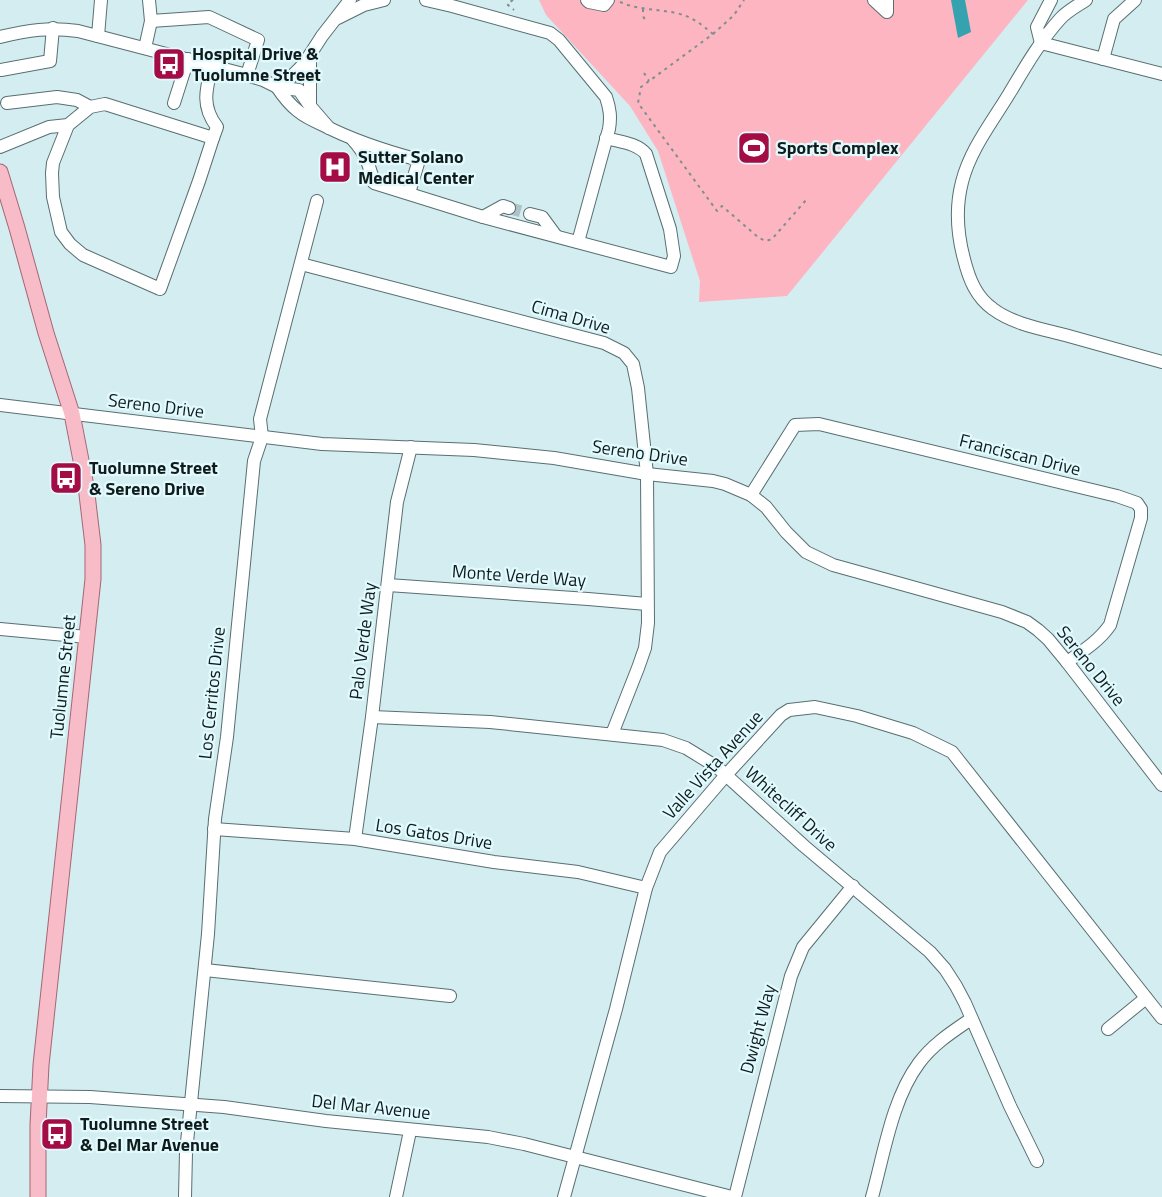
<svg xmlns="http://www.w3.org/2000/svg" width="1162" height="1197" font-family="'Titillium Web',sans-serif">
  <rect width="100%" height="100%" fill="#d4edf1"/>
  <!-- green -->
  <path fill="#fcb5c1" d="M539 0H1028L787 296 699 302 700 281 658 151 630 106 546 15Z"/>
  <!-- water -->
  <path fill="#34a2af" d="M951 0H965L971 32 958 38Z"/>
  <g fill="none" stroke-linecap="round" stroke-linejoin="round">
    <!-- minor-tunnel -->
    <path stroke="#adc3c6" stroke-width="12" stroke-dasharray="12 6" stroke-linecap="butt" d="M509 208 530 214"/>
    <!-- minor casing -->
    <g stroke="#586f72" stroke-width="14">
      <g id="minor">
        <path d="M426 0 452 6 550 33 559 40 606 97C610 109 611 117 609 129L578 242"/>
        <path d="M587 0 589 2 604 5 608 0"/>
        <path d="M874 0 887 12V0"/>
        <path d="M1086 0C1077 6 1067 11 1060 19 1040 41 1024 69 1009 94 992 122 970 150 962 182 955 209 957 233 964 259 969 279 976 297 993 309 1013 324 1042 329 1065 335 1098 344 1130 353 1162 362"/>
        <path d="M338 18 364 5 384 0"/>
        <path d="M151 21 209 17 258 40 247 75"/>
        <path d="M98 36 101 0"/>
        <path d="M0 37C28 30 50 27 78 31L247 75 263 80 277 87 299 90 310 106 329 128"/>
        <path d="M1041 43 1162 74"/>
        <path d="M1041 43 1037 27 1051 0"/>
        <path d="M145 48 151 21 149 0"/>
        <path d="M310 55V106"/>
        <path d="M1103 59 1114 19 1135 0"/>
        <path d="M212 66C206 89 201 106 217 127L213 138"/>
        <path d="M1 70 50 61 53 28"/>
        <path d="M277 87C283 96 289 104 298 111 305 117 314 121 323 125 354 141 385 151 419 160L409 193"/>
        <path d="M277 87 291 77 304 64 322 36 350 0"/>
        <path d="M7 103 57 97 77 100 90 107"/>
        <path d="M174 103 188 59"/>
        <path d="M353 140C366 154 369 165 374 183L483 217 671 267 674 256 670 229 646 154C637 143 620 142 606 138"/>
        <path d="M0 147 49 127 68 125 90 107 105 104 213 138 199 181 160 289 83 255 70 244 61 232 53 197 52 173 53 163 68 125"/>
        <path d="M530 214 542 217 556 236"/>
        <path d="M483 217 503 206 509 208"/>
        <path d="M301 264 604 343 624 353 633 364 638 388 647 474 648 623 645 648 638 668 612 734"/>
        <path d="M0 405 322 444 474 450 554 458 647 474 713 481 725 484 751 495 766 507 786 532 806 552 833 565 1002 612 1027 622 1038 630 1048 639 1067 662 1162 785"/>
        <path d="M751 495 795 425 819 424 1117 496 1137 503 1141 509V518L1110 625C1099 641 1083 651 1067 662"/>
        <path d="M388 585 588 599 647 604"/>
        <path d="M0 629 87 637"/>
        <path d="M372 717 490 722 663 740 686 748 717 767 804 846 930 952 945 969 956 986 965 1003 1010 1106 1037 1161"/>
        <path d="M214 829 355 839 494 862 578 872 646 888"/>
        <path d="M355 839 372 717 397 502 411 447"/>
        <path d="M205 970 450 996"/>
        <path d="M1108 1029 1146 998"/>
        <path d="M0 1096 90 1097 224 1107 326 1121 488 1137 524 1144 732 1197"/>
        <path d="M185 1197 186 1152 208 934 215 819 227 737 254 461 262 437 260 419 317 201"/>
        <path d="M396 1197 410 1131"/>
        <path d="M564 1197 616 1009 646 888 660 852 726 775 781 715 789 710 815 707 857 716 913 733 952 752 1162 1018"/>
        <path d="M735 1197 791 976 803 947 853 886"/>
        <path d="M872 1197C884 1154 892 1099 919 1063 933 1044 952 1032 971 1019"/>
      </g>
    </g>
    <!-- major casing -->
    <g stroke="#a56674" stroke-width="17">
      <path id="major" d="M0 172 17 228 46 333 72 414 86 486 93 545V579L41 1065 38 1125V1197"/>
    </g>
    <!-- path -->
    <g stroke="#7c8f91" stroke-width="2" stroke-dasharray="3 4.5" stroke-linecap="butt">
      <path d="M513 0 507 4 514 10"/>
      <path d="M620 2C638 10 657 9 676 13 691 16 701 24 713 34L641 87 638 103 717 211 722 206 759 238 766 241 772 239 807 199"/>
      <path d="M643 9V16L646 22"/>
      <path d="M713 34 734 15 744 0"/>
      <path d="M644 73 649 81"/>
    </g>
    <!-- minor -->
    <use href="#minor" stroke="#fff" stroke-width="12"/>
    <!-- major -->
    <use href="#major" stroke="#f8bcc8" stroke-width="15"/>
  </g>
  <!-- icons -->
  <defs>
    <g id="bus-square" transform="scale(1.725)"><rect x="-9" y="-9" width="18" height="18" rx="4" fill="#a40c46" stroke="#e1fafe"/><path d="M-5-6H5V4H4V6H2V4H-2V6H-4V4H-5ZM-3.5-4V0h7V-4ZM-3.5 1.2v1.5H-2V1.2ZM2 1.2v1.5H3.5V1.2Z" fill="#fff"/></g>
    <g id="stadium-square" transform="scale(1.725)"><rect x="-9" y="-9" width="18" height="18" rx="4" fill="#a40c46" stroke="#e1fafe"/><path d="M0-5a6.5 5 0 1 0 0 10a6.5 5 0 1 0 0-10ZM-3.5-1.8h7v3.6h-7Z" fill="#fff"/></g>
    <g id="hospital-square" transform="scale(1.725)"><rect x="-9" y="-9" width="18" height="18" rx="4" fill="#a40c46" stroke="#e1fafe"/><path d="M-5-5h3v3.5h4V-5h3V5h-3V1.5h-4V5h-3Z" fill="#fff"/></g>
  </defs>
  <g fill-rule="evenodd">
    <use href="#bus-square" x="169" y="64"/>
    <use href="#stadium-square" x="754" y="148"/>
    <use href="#hospital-square" x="335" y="167"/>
    <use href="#bus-square" x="66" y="478"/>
    <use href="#bus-square" x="57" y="1134"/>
  </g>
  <g text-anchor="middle" stroke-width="4.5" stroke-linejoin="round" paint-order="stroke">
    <!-- poi labels -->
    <g font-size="18" font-weight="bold" fill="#111b1c" stroke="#e1fafe" text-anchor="start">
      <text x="192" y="60">Hospital Drive &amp;<tspan x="192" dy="21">Tuolumne Street</tspan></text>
      <text x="777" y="154">Sports Complex</text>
      <text x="358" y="163">Sutter Solano<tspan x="358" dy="21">Medical Center</tspan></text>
      <text x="89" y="474">Tuolumne Street<tspan x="89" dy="21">&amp; Sereno Drive</tspan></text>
      <text x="80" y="1130">Tuolumne Street<tspan x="80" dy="21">&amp; Del Mar Avenue</tspan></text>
    </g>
    <!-- street labels -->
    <g font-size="18" fill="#111b1c" stroke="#e1fafe">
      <text transform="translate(571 317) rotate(16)" y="6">Cima Drive</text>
      <text transform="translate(156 406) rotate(7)" y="6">Sereno Drive</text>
      <text transform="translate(640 453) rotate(8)" y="6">Sereno Drive</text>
      <text transform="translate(1020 455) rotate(14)" y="6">Franciscan Drive</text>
      <text transform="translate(519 576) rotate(4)" y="6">Monte Verde Way</text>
      <text transform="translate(363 641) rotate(-83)" y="6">Palo Verde Way</text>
      <text transform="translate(1091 666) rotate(51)" y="6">Sereno Drive</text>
      <text transform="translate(63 677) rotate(-84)" y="6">Tuolumne Street</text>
      <text transform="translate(212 693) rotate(-84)" y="6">Los Cerritos Drive</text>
      <text transform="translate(713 765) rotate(-48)" y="6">Valle Vista Avenue</text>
      <text transform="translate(791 809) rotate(42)" y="6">Whitecliff Drive</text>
      <text transform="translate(434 834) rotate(9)" y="6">Los Gatos Drive</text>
      <text transform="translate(758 1029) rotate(-75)" y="6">Dwight Way</text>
      <text transform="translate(371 1107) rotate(6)" y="6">Del Mar Avenue</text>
    </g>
  </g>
</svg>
